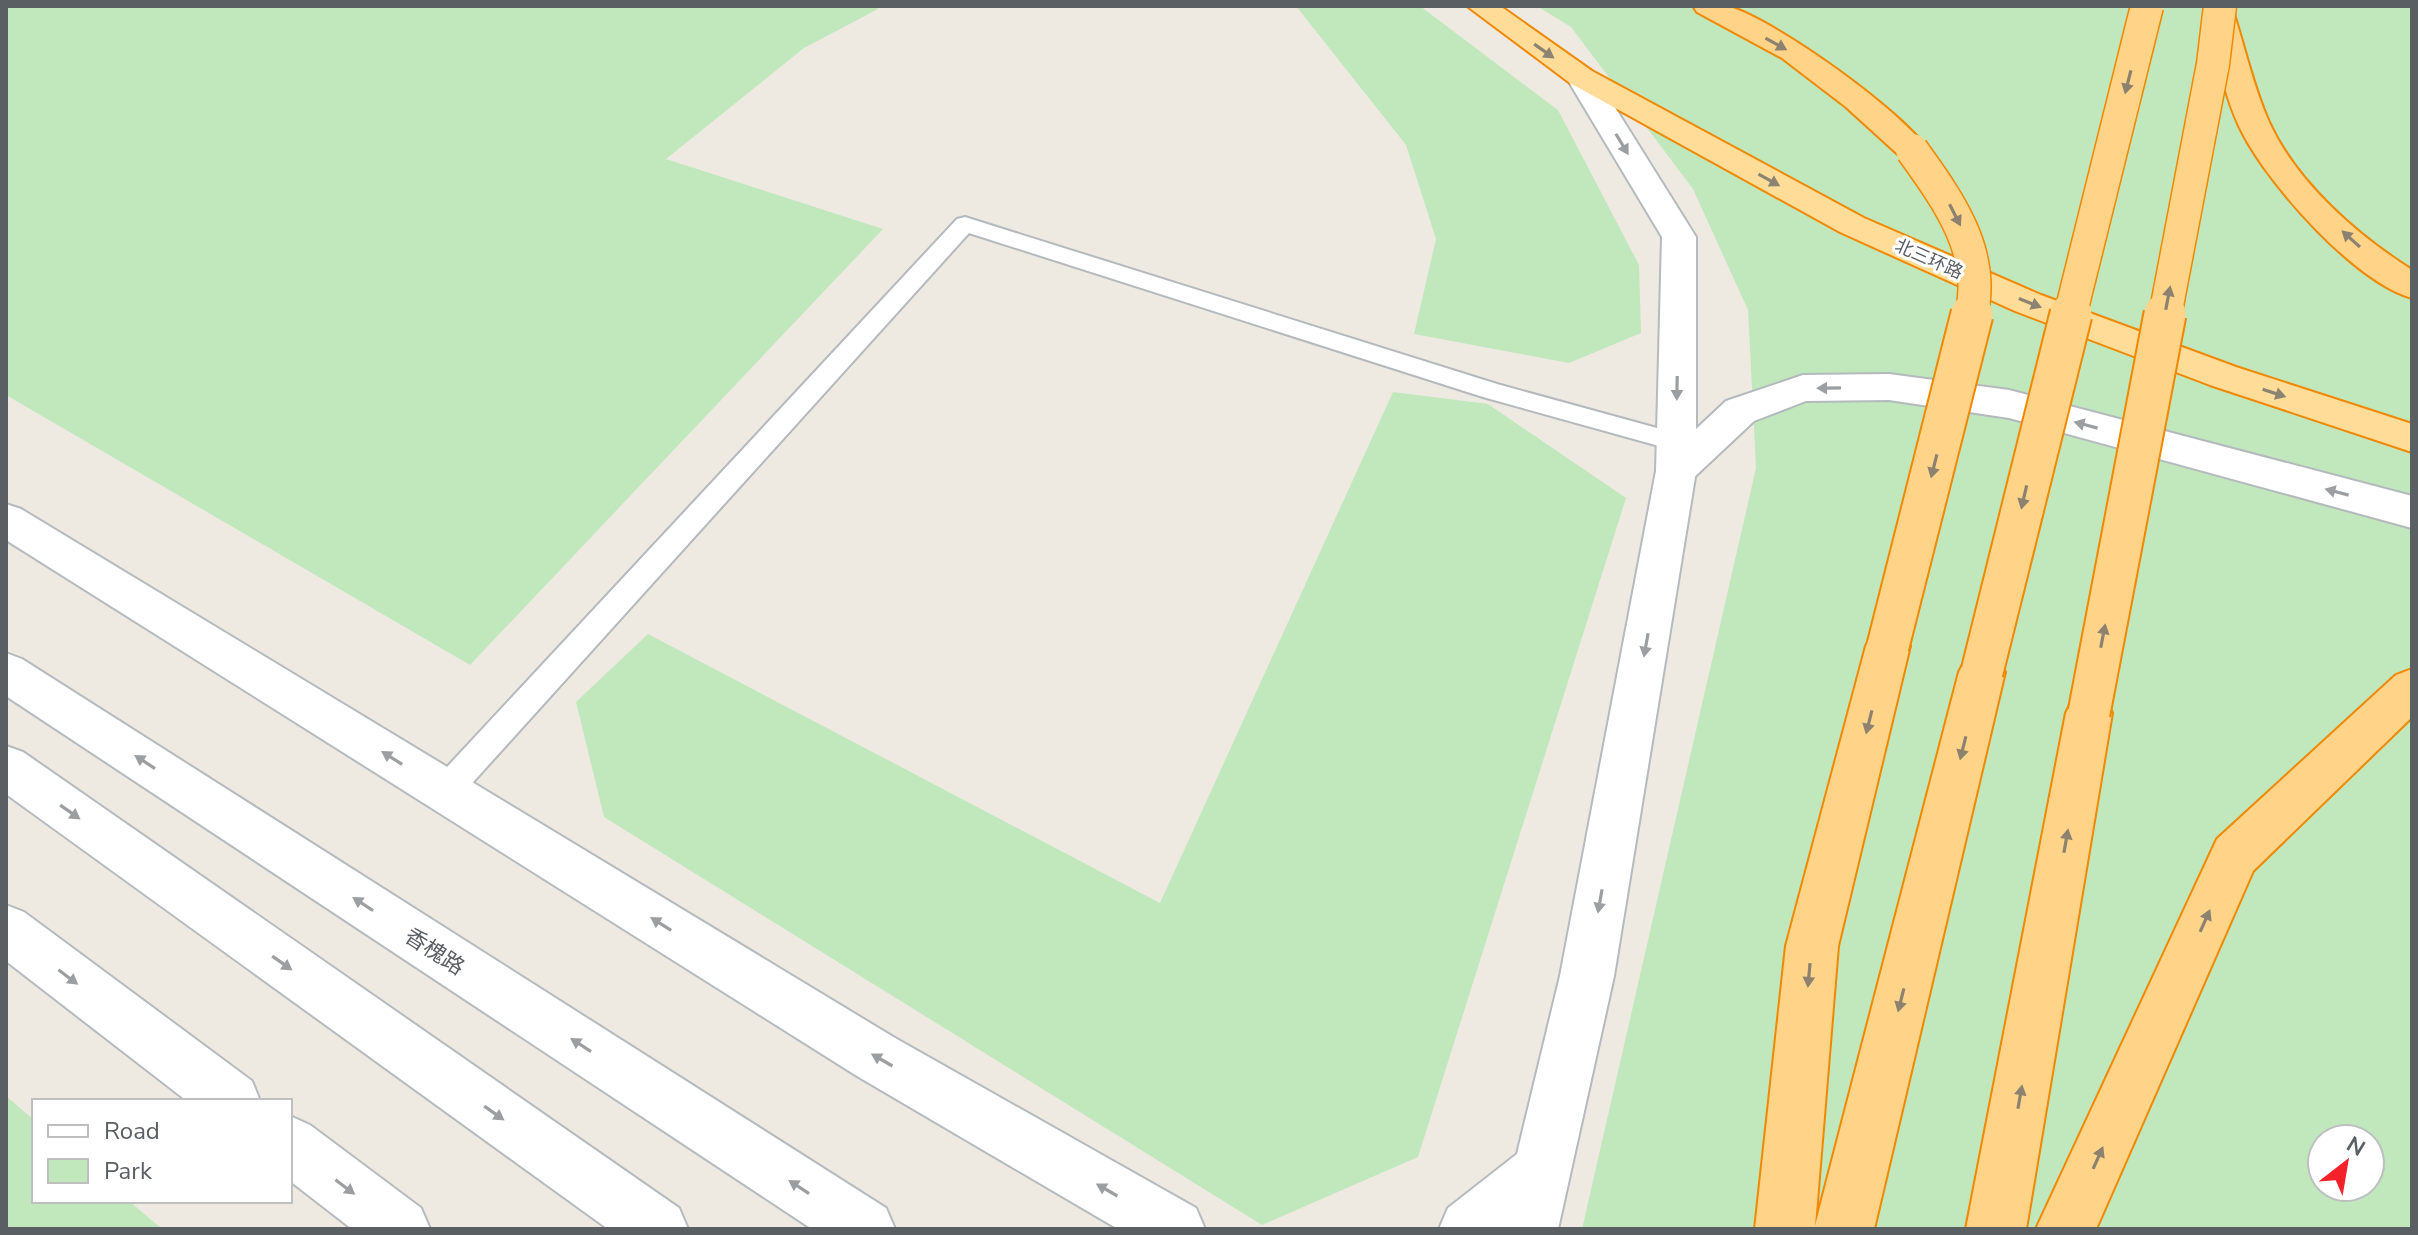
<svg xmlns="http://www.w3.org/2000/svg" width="2418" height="1235" font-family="'Nunito Sans','Noto Sans SC',sans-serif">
  <rect width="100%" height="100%" fill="#eeeae1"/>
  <!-- green -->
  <g fill="#c1e8bc" fill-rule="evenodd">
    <path d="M6 6H873L878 9 804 48 666 159 883 229 470 665 6 395Z"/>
    <path d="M1296 6H1420L1558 110 1639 265 1641 333 1569 363 1414 334 1436 239 1406 145Z"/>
    <path d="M1537 6H2412V1229H1582L1756 468 1748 310 1693 189 1571 27ZM2322 1139H2370V1187H2322Z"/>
    <path d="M1393 392 1488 404 1626 498 1418 1157 1262 1225 604 817 576 702 648 634 1160 903Z"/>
    <path d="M6 1096 34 1120V1201H129L162 1229H6Z"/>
  </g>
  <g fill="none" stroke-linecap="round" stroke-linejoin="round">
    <!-- service casing -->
    <g stroke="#b4b9bd" stroke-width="4">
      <path id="service" d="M965 217 1497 384 1686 436 1690 442 1686 448 1677 451 1483 397 969 233 456 801 445 805 434 801 430 791 434 781 957 219Z"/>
    </g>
    <!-- tertiary casing -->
    <g stroke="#b4b9bd" stroke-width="4">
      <path id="tertiary" d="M1889 374 2009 390 2412 496V528L2009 418 1889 400 1806 401 1754 421 1690 481 1676 486 1662 481 1656 471 1662 461 1726 401 1803 375Z"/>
    </g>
    <!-- secondary casing -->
    <g stroke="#b5babf" stroke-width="4">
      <g id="secondary">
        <path d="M1581 68 1592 71 1596 77 1696 237V471L1614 976 1558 1229H1439L1448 1208 1517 1154 1560 976 1656 471 1662 237 1566 77 1570 71Z"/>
        <path d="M6 504 21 509 895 1038 1196 1208 1205 1229H1118L857 1076 6 540Z"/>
        <path d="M6 653 22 659 886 1208 895 1229H812L6 696Z"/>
        <path d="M6 746 23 752 679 1208 688 1229H608L6 794Z"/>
        <path d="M6 905 24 912 252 1081 260 1101H187L6 961Z"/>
        <path d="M290 1116 310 1125 421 1208 430 1229H352L290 1181Z"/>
      </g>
    </g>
    <!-- trunk casing -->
    <g stroke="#f08800" stroke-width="4">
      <path id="trunk" d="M1467 6H1500L1592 71 1864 218 2041 295 2236 367 2412 424V452L2210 385 2015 311 1840 232 1570 83Z"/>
    </g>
    <!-- motorway casing -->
    <g stroke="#f08800" stroke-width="4">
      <g id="motorway">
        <path d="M1693 6C1704 6 1719 3 1730 7 1776 21 1901 110 1928 150L1923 157 1912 160 1901 157 1846 107 1782 58 1697 12Z"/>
        <path d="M2208 6H2230L2233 11C2245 48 2253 86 2269 122 2296 182 2357 235 2412 270V298C2355 282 2270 186 2243 134 2223 96 2217 51 2205 11Z"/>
        <path d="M1888 628 1904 633 1910 646 1838 946 1815 1226 1959 672 1966 659 1982 653 1998 659 2005 672 1874 1229H1755L1786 946 1866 646 1872 633Z"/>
        <path d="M2412 669V717L2253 871 2096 1229H2036L2217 839 2396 675Z"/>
        <path d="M2089 693 2105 699 2112 713 2026 1229H1966L2066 713 2073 699Z"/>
      </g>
    </g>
    <!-- service -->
    <use href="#service" fill="#fff" fill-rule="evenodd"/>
    <!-- tertiary -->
    <use href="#tertiary" fill="#fff" fill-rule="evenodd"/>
    <!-- secondary -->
    <use href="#secondary" fill="#fff" fill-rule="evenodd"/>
    <!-- trunk -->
    <use href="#trunk" fill="#ffdc97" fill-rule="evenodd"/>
    <!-- motorway -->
    <use href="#motorway" fill="#ffd388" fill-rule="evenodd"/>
    <!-- motorway-bridge-far1 casing -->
    <g stroke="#f08800" stroke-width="35" stroke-linecap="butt">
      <g id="motorway-bridge-far1">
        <path d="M1912 150C1947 199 1987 252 1971 316"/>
        <path d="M2070 316 2147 6"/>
        <path d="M2165 316 2213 64 2220 6"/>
      </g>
    </g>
    <!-- motorway-bridge casing -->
    <g stroke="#f08800" stroke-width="45" stroke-linecap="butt">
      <g id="motorway-bridge">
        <path d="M1888 646 1972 314"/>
        <path d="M1982 672 2071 314"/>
        <path d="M2089 713 2165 314"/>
      </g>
    </g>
    <!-- motorway-bridge-far1 -->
    <use href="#motorway-bridge-far1" stroke="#ffd388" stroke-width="32"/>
    <!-- motorway-bridge -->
    <use href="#motorway-bridge" stroke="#ffd388" stroke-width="41"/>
  </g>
  <!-- one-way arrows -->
  <defs><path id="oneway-solid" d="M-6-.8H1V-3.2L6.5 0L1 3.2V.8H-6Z" transform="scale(2)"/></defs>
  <g fill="#8c826f">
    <use href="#oneway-solid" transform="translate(1776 44) rotate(29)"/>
    <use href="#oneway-solid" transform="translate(2128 82) rotate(104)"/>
    <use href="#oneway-solid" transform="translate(1955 215) rotate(63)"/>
    <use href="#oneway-solid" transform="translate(2351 239) rotate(-138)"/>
    <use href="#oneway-solid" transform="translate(2168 298) rotate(-79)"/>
    <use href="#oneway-solid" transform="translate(1934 466) rotate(104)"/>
    <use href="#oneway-solid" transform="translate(2024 497) rotate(103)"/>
    <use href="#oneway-solid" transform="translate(2103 636) rotate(-79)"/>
    <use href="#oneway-solid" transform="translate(1869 722) rotate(104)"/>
    <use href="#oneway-solid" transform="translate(1963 748) rotate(104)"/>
    <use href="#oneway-solid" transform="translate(2066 841) rotate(-80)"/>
    <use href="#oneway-solid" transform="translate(2205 921) rotate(-66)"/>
    <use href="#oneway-solid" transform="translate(1809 975) rotate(95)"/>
    <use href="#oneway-solid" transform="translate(1901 1000) rotate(104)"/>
    <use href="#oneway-solid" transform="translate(2020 1097) rotate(-80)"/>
    <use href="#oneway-solid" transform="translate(2098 1158) rotate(-66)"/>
  </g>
  <g fill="#8c8473">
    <use href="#oneway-solid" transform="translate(1544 51) rotate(35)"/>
    <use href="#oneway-solid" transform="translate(1769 180) rotate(29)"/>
    <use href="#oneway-solid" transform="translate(2030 303) rotate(22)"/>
    <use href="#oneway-solid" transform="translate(2274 393) rotate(18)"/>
  </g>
  <g fill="#9c9fa2">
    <use href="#oneway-solid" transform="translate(1622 144) rotate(59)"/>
    <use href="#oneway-solid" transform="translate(1677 388) rotate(91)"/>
    <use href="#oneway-solid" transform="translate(1829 388) rotate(179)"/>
    <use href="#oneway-solid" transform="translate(2086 425) rotate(-165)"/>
    <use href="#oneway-solid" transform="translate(2337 492) rotate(-165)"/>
    <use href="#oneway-solid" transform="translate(1646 645) rotate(100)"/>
    <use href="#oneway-solid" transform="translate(392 758) rotate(-148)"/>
    <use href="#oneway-solid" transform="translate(145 762) rotate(-147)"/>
    <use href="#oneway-solid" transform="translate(70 812) rotate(35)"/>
    <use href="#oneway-solid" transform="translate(1600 901) rotate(100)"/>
    <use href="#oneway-solid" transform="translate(363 904) rotate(-147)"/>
    <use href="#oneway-solid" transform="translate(661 924) rotate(-148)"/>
    <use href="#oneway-solid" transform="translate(282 963) rotate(35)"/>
    <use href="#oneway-solid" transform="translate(68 977) rotate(37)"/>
    <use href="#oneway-solid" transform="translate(581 1045) rotate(-147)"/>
    <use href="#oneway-solid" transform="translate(882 1060) rotate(-150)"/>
    <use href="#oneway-solid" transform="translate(494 1113) rotate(35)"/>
    <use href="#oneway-solid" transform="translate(345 1187) rotate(37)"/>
    <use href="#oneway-solid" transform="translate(799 1187) rotate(-147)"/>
    <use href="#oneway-solid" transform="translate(1107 1190) rotate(-150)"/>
  </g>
  <g text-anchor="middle" stroke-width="6" stroke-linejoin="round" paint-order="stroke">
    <!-- far-street labels -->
    <g font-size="18" fill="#5a5f64" stroke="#fff">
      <text transform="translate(1929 259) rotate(24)" y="6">北三环路</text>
    </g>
    <!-- street labels -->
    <g font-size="22" fill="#5a5f64" stroke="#fff">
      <text transform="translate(435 951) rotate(33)" y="8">香槐路</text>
    </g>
  </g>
  <!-- border -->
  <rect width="2418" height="1235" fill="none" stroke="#5a5f64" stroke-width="16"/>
  <!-- legend -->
  <rect x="32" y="1099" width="260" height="104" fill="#ffffff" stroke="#bdbfc1" stroke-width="2"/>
  <rect x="48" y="1125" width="40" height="12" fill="#ffffff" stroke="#bdbfc1" stroke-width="2"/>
  <text x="104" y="1139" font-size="24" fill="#5a5f64">Road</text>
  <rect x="48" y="1159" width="40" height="24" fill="#c1e8bc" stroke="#bdbfc1" stroke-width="2"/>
  <text x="104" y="1179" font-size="24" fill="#5a5f64">Park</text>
  <!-- north arrow -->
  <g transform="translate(2346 1163) rotate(31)"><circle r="38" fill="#ffffff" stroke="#bdbfc1" stroke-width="2"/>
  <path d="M0-6L14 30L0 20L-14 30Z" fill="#f52129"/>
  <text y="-12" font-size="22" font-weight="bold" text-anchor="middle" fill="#5a5f64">N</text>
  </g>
</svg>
